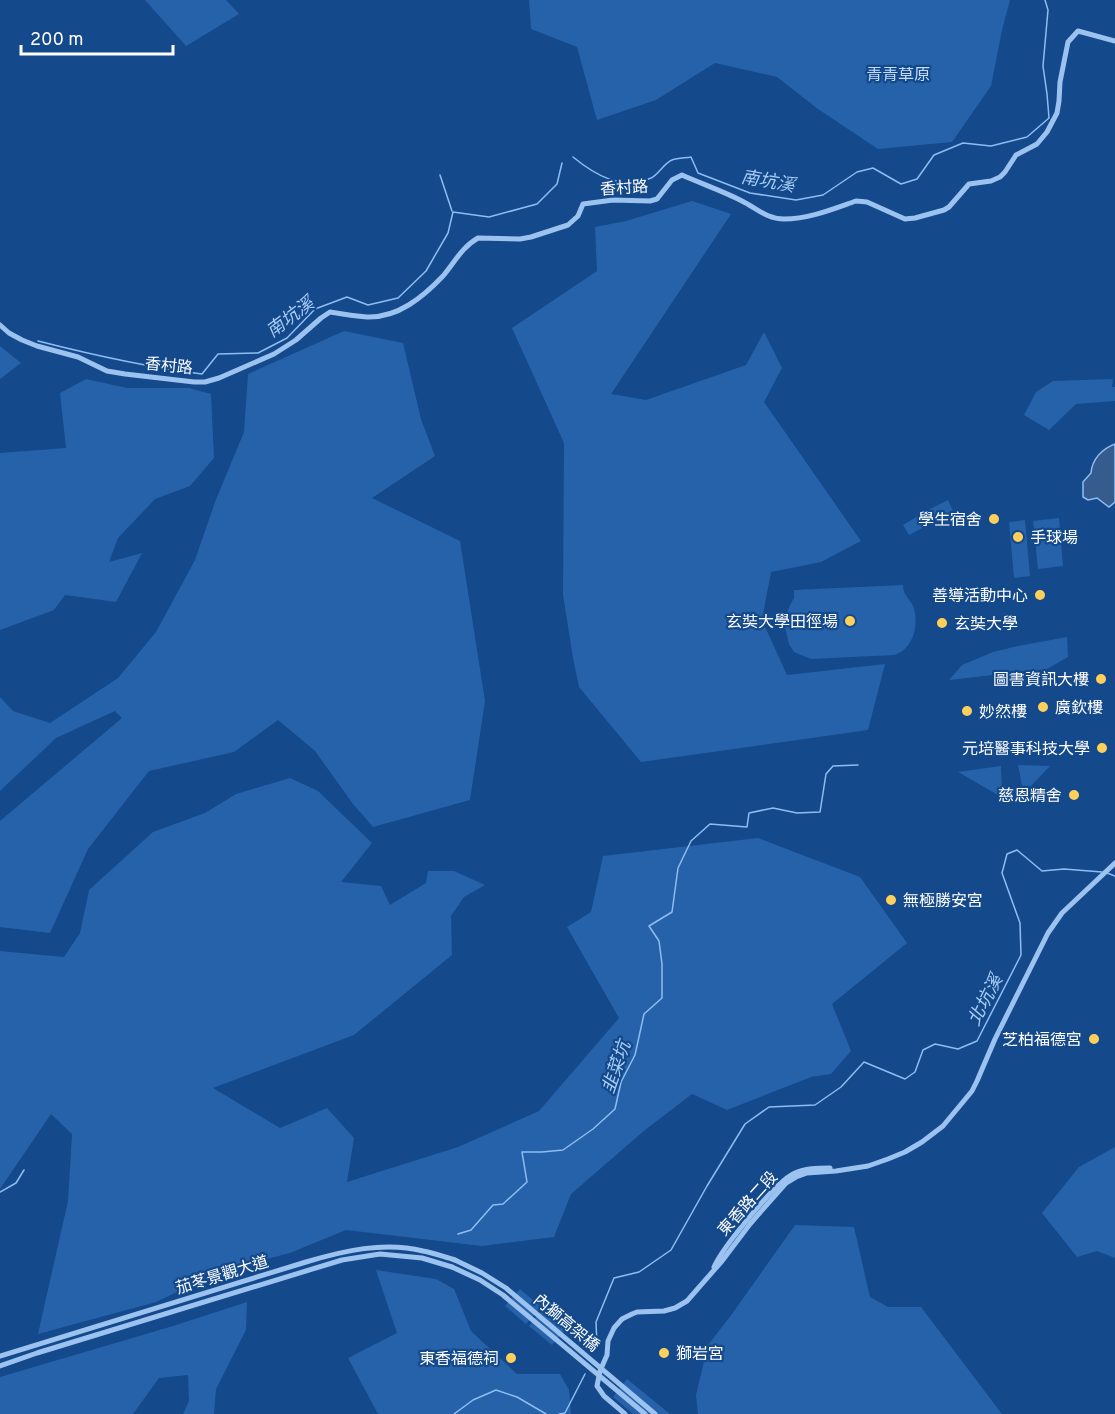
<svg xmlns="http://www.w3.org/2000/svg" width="1115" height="1414" font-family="Overpass,'Noto Sans TC',sans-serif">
  <rect width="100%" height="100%" fill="#14498b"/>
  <!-- green -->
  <g fill="#2662aa">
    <path d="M145 0H226L239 14 186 46Z"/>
    <path d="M529 0H1010L1002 30 991 86 952 142 878 149 818 109 777 77 715 63 656 100 597 120 577 47 531 29Z"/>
    <path d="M692 201 731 214 611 394 646 400 746 365 764 332 782 368 764 402 861 541 821 562 771 572 762 620 787 675 885 664 868 730 641 762 579 687 573 658 563 595 564 443 512 328 597 271 595 227 626 221Z"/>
    <path d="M344 331 403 343 421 419 435 456 372 498 460 541 485 701 470 800 373 827 353 804 315 751 278 720 234 752 149 771 88 849 50 933 0 927V821L122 718 115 711 56 738 0 791V697L13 711 50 723 118 678 156 632 195 560 215 502 244 432 248 374Z"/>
    <path d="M0 346 21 363 0 379Z"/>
    <path d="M86 379 127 388H189L211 394 214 458 190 486 155 499 118 538 109 562 142 553 116 602 65 595 54 610 0 630V453L66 448 60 393Z"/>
    <path d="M1113 379 1112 387H1115V401L1076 404 1049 430 1024 415 1036 392 1053 381Z"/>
    <path d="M948 500 953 511 934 522 926 511Z"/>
    <path d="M925 512 932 523 909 535 903 525Z"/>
    <path d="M1059 518 1063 566 1038 569 1033 521Z"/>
    <path d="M1025 520 1030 576 1014 578 1009 522Z"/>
    <path d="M903 585C903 595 909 598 913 606 920 624 913 650 894 655L811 659 794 652 789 644 785 627 786 615 790 605 794 598V590Z"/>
    <path d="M1067 637 1068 657 1047 669 949 680 962 665 993 652 1018 646Z"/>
    <path d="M1018 765 1050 766 1028 789 1023 791Z"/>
    <path d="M1001 766 1002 794 998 795 958 772Z"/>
    <path d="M290 778 318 791 372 843 341 882 381 886 390 905 426 883 428 871H454L485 885 464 897 451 916 452 955 354 1035 213 1088 280 1128 327 1108 354 1138 347 1182 458 1147 539 1111 619 1018 567 927 591 912 603 856 758 838 860 877 907 943 832 1004 851 1051 831 1074 811 1077 727 1110 692 1094 645 1130 571 1194 554 1237 482 1246 346 1230 290 1253 224 1270 156 1302 38 1334 68 1201 72 1134 51 1114 0 1189V951L64 957 80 933 89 890 153 832 205 813 236 794Z"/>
    <path d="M1115 1147V1258L1097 1251 1077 1257 1042 1213 1079 1167Z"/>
    <path d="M795 1225 854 1227 870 1297 888 1307H921L1002 1414H698L696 1395 708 1345 732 1314Z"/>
    <path d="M376 1270 436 1279 454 1289 471 1331 517 1374H560L569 1390 571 1414H378L348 1358 397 1333Z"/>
    <path d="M520 1289 541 1307 526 1324 505 1306Z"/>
    <path d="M247 1302 246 1330 216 1389 214 1414H183L189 1401 188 1375 159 1378 133 1414H0V1377L173 1326Z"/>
    <path d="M543 1309 567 1328 552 1345 529 1326Z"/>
    <path d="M627 1379 670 1414H633L613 1397Z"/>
  </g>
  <!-- water -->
  <path fill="#355c8d" stroke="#8ebdf3" stroke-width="1.5" d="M1115 444V502L1109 507 1097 498 1088 500 1083 497V482L1091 473C1092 459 1102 449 1115 444Z"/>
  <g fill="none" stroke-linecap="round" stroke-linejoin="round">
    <!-- stream -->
    <g stroke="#8ebdf3" stroke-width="1.5">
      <path d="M573 157C595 175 622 191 651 178 659 174 664 163 672 160 678 158 686 158 691 157L698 173 750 193 796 200 823 195 857 172 873 168 901 184 917 179 934 155 963 143 991 146 1027 137 1049 118 1047 94 1043 66 1048 10 1045 0"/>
      <path d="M440 175 452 211"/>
      <path d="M38 341C93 355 146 367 202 374L218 354 258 353 287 338 315 309 347 297 368 305 398 298 426 271 448 233 453 212 489 217 537 204 557 184 562 163"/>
      <path d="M1107 873 1115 876"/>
      <path d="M0 1192 16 1183 24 1170"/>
      <path d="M458 1234 471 1230 493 1205 503 1204 527 1182 522 1152H542L563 1150 593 1129 615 1109 621 1082 635 1055 644 1014 662 998V964L659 941 649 926 672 912 678 868 691 841 710 824 747 827 749 813 773 808 797 813 820 812 826 774 833 766 858 765"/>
      <path d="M597 1346 596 1322 614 1278 639 1272 671 1250 707 1186 745 1124 769 1107 815 1105 841 1087 864 1062 905 1079 915 1072 923 1050 935 1044 958 1049 977 1041 1021 955 1020 923 1002 873 1007 854 1017 850 1042 871 1064 869 1102 872"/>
      <path d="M454 1414 473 1400 496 1390 517 1397 546 1414"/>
      <path d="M559 1414 565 1413 585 1374"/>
    </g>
    <!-- minor -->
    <g stroke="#9cc2f0" stroke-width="5">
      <path d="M0 325 9 333 22 340 37 346 78 357 107 371 125 374 194 382H205L219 378 274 354 296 340 321 318 330 312C342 314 355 316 367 317 398 318 423 297 443 276 454 263 462 247 478 238L520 239 531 237 568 225 578 216 583 204 613 200 650 201 657 199 672 180 682 175C702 184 723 191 742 201 756 208 767 219 784 219 809 219 833 209 856 201L867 202 905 219 915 218 944 210 949 207 969 184 991 181 1000 177 1005 172 1016 155 1037 144 1047 132 1057 113 1059 101 1060 82 1068 42 1078 31 1115 41"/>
      <path d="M714 1267C723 1247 774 1184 793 1174 805 1168 818 1168 830 1168"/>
      <path d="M0 1356 306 1262C343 1251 384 1241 423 1251 434 1253 444 1257 455 1260"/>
      <path d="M0 1366 37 1353 342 1260 380 1254 422 1258 452 1267"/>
      <path d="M625 1414 604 1396 597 1386 600 1371 607 1355 608 1341 614 1328 622 1319 632 1314 637 1312 664 1311 675 1308 687 1301 722 1261 750 1224 786 1183 796 1177 807 1173 836 1171 868 1166 888 1159 905 1152 922 1142 943 1126 972 1091 977 1081 995 1039 1048 933 1062 913 1115 863"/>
    </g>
    <!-- minor-bridge -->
    <g stroke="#9cc2f0" stroke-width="5">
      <path d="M455 1260 482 1273 506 1288 655 1414"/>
      <path d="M452 1267 480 1280 503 1295 645 1414"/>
    </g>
  </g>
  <!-- markers -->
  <g fill="#ffcf5b" stroke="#14498b" stroke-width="2">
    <circle cx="994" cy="519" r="6"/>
    <circle cx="1018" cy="537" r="6"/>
    <circle cx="1040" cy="595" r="6"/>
    <circle cx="850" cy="621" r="6"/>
    <circle cx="942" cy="623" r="6"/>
    <circle cx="1101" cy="679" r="6"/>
    <circle cx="1043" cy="707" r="6"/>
    <circle cx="967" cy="711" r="6"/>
    <circle cx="1102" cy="748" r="6"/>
    <circle cx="1074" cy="795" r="6"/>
    <circle cx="891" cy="900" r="6"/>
    <circle cx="1094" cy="1039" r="6"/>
    <circle cx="664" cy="1353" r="6"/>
    <circle cx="511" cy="1358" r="6"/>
  </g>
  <g text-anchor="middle" stroke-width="4.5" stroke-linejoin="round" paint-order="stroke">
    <!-- park labels -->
    <g font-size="16" fill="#c3ddfb" stroke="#14498b">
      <text x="898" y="80">青青草原</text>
    </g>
    <!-- street labels -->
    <g font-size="16" fill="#fff" stroke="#14498b">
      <text transform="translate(624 187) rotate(-4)" y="6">香村路</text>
      <text transform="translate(169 365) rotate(6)" y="6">香村路</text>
      <text transform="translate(747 1203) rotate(-48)" y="6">東香路二段</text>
      <text transform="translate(222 1274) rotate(-17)" y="6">茄苳景觀大道</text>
      <text transform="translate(567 1322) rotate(40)" y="6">內獅高架橋</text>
    </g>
    <!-- poi labels -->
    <g font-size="16" fill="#fff" stroke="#14498b" text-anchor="end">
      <text x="982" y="525">學生宿舍</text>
      <text x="1030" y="543" text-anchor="start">手球場</text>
      <text x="1028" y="601">善導活動中心</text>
      <text x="838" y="627">玄奘大學田徑場</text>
      <text x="954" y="629" text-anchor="start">玄奘大學</text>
      <text x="1089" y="685">圖書資訊大樓</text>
      <text x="1055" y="713" text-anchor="start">廣欽樓</text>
      <text x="979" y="717" text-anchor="start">妙然樓</text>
      <text x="1090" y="754">元培醫事科技大學</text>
      <text x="1062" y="801">慈恩精舍</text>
      <text x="903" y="906" text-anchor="start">無極勝安宮</text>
      <text x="1082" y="1045">芝柏福德宮</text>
      <text x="676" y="1359" text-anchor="start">獅岩宮</text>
      <text x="499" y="1364">東香福德祠</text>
    </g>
    <!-- water labels -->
    <g font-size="18" font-style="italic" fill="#a8cdf7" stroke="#14498b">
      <text transform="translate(768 181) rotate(10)" y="6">南坑溪</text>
      <text transform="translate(290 317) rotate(-37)" y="6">南坑溪</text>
      <text transform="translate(985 1000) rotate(-63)" y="6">北坑溪</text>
      <text transform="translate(616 1067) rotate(-71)" y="6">韭菜坑</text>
    </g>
  </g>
  <!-- scale -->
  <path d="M21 45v9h152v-9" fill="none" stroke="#ffffff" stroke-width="3"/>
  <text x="30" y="45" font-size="18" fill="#ffffff" stroke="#14498b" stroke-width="4.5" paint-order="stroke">200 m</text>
</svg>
